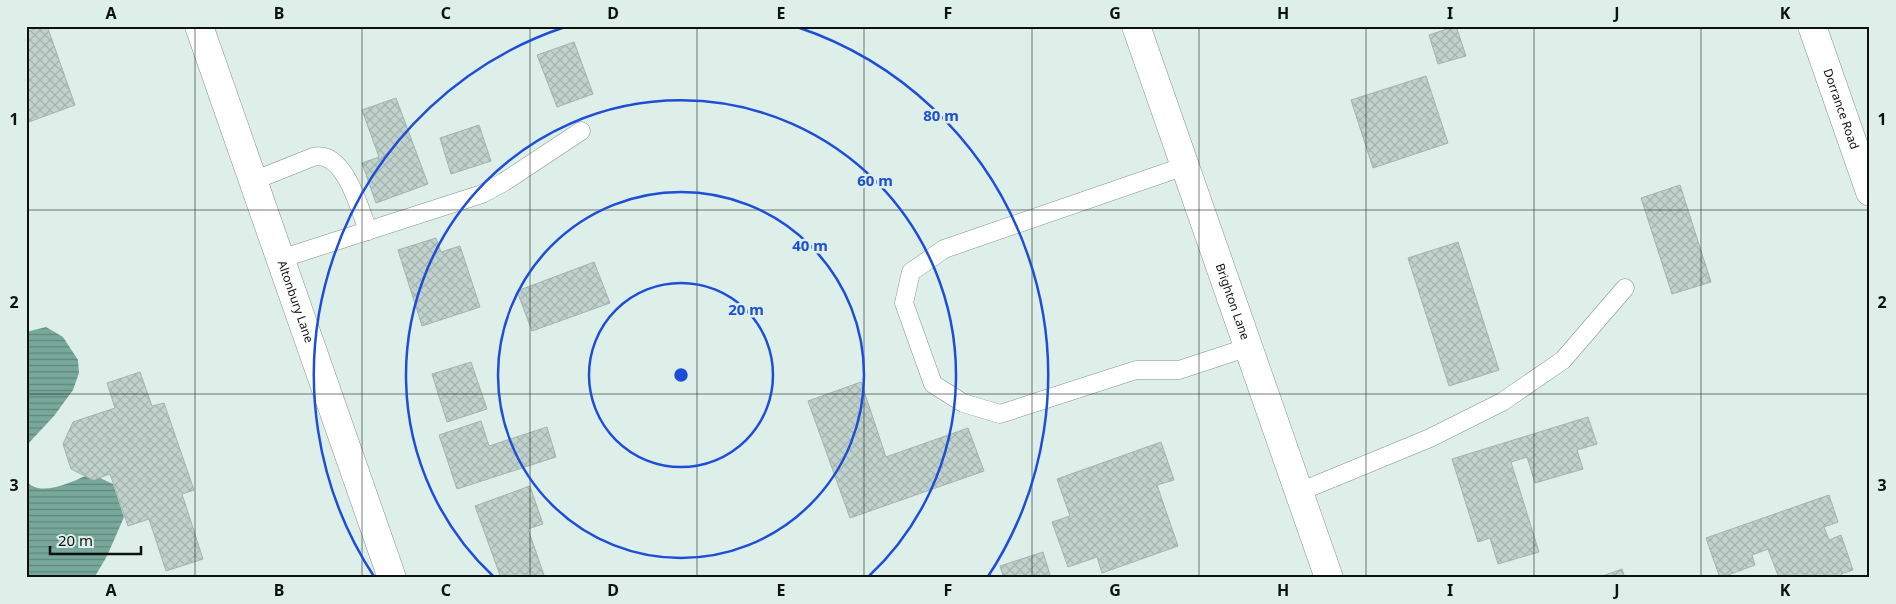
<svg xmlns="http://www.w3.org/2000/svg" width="1896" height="604" font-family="'Noto Sans',sans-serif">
  <defs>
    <pattern id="water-rules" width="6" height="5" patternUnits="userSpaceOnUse" patternTransform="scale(1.25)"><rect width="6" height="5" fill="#77a899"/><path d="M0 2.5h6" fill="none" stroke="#60877b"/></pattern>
    <pattern id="building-cross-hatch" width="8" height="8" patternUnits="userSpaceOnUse" patternTransform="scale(1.25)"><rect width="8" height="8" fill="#c1d2cc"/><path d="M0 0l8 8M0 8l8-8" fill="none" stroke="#a5b3ae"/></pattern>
  </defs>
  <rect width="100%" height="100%" fill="#deefe9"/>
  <!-- water -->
  <g fill="url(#water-rules)">
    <path d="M46 327 63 337 78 360 79 373 73 390 54 416 26 446V332Z"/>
    <path d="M85 476 94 480 100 478 113 484 124 517 107 556 94 578H26V480C37 498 70 483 85 476Z"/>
  </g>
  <!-- building -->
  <g fill="url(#building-cross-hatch)" stroke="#a3b3ad">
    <path d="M43 26H47L75 105 26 123V32Z"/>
    <path d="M1456 26 1466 56 1438 64 1429 35Z"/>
    <path d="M574 42 593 94 557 107 537 55Z"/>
    <path d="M1426 76 1448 143 1373 168 1351 100Z"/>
    <path d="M396 98 428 184 376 203 362 163 379 157 362 110Z"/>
    <path d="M479 125 491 161 451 174 440 138Z"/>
    <path d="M1680 185 1711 282 1672 294 1641 198Z"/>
    <path d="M436 238 441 252 460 246 480 307 422 326 398 250Z"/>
    <path d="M1458 242 1499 370 1449 386 1408 258Z"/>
    <path d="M594 262 610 303 532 331 517 291Z"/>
    <path d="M471 362 487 409 447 422 432 374Z"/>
    <path d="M140 372 152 406 164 403 194 490 182 494 203 559 166 571 149 519 128 526 110 474 93 480 71 469 63 444 73 422 115 408 107 383Z"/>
    <path d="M861 382 886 457 968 428 984 471 850 518 808 401Z"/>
    <path d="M1588 417 1597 444 1577 450 1583 469 1535 483 1527 457 1511 462 1539 552 1498 564 1490 538 1478 542 1452 459Z"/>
    <path d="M481 421 489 446 547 427 556 457 457 489 439 435Z"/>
    <path d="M1161 442 1174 480 1157 485 1178 546 1102 573 1097 557 1068 567 1052 522 1070 516 1057 479Z"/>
    <path d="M530 486 543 524 528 529 545 578H501L475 506Z"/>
    <path d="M1829 495 1838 522 1824 527 1829 540 1841 535 1853 570 1841 574 1842 578H1779L1768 549 1752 555 1755 565 1720 578 1706 538Z"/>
    <path d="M1043 552 1051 578H1004L1000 566Z"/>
    <path d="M1622 569 1625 578H1597Z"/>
  </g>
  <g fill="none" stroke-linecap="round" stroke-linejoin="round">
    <!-- service casing -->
    <g stroke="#83938d" stroke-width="19">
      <g id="service">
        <path d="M1185 166 944 249 911 272 904 303 933 384 963 403 1000 414 1136 370H1179L1249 347"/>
        <path d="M253 181 313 157C344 149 360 209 368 231"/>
        <path d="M280 259 482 194 504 182 581 131"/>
        <path d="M1299 492 1430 438 1502 402 1563 360 1625 288"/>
      </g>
    </g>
    <!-- minor casing -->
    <g stroke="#83938d" stroke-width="29">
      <g id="minor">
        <path id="s1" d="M199 26 392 578"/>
        <path id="s2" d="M1136 26 1329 578"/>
        <path id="s3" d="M1812 26 1870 192"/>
      </g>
    </g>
    <!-- service -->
    <use href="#service" stroke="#fff" stroke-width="18"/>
    <!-- minor -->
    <use href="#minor" stroke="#fff" stroke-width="28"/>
  </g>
  <!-- grid -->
  <path fill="none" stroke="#0d1210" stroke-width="1" stroke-opacity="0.55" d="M195 26V578M362 26V578M530 26V578M697 26V578M864 26V578M1032 26V578M1199 26V578M1366 26V578M1534 26V578M1701 26V578M26 210H1870M26 394H1870"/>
  <!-- distance rings -->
  <g fill="none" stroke="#1d4ed8" stroke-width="2.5">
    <circle cx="681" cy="375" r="92"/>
    <circle cx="681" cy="375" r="183"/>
    <path d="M493 576A275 275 0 1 1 869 576"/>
    <path d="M375 578A367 367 0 0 1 565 27M797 27A367 367 0 0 1 987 578"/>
  </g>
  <g text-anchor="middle" stroke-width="5" stroke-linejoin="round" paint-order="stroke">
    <!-- street labels -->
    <g font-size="12" fill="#0d1210" stroke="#deefe9">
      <text dy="4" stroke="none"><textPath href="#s3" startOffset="88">Dorrance Road</textPath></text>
      <text dy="4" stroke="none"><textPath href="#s1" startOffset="292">Altonbury Lane</textPath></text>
      <text dy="4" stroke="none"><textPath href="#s2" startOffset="292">Brighton Lane</textPath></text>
    </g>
  </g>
  <circle cx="681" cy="375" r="8" fill="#1d4ed8" stroke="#deefe9" stroke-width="2.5"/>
  <g font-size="15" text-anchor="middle" font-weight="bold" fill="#1d4ed8" stroke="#deefe9" stroke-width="5" stroke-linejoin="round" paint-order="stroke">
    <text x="941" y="121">80 m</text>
    <text x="875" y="186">60 m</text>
    <text x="810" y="251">40 m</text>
    <text x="746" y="315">20 m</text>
  </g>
  <!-- border -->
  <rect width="1896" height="604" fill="none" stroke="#deefe9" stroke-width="55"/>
  <!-- scale -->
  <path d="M50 546v8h91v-8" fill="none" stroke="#0d1210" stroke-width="2.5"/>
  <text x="58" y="546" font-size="15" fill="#0d1210" stroke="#deefe9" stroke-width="4" paint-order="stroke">20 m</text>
  <rect x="28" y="28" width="1840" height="548" fill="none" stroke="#0d1210" stroke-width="2"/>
  <g font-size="16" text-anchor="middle" font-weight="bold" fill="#0d1210">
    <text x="111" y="19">A</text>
    <text x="279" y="19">B</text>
    <text x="446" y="19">C</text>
    <text x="613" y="19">D</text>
    <text x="781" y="19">E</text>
    <text x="948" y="19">F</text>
    <text x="1115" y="19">G</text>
    <text x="1283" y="19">H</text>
    <text x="1450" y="19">I</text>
    <text x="1617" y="19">J</text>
    <text x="1785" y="19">K</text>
    <text x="14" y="125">1</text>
    <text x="1882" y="125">1</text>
    <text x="14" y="308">2</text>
    <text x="1882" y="308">2</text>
    <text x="14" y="491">3</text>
    <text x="1882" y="491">3</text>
    <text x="111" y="596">A</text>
    <text x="279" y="596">B</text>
    <text x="446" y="596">C</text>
    <text x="613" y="596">D</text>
    <text x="781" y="596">E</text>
    <text x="948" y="596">F</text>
    <text x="1115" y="596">G</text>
    <text x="1283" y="596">H</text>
    <text x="1450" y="596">I</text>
    <text x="1617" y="596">J</text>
    <text x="1785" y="596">K</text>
  </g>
</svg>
